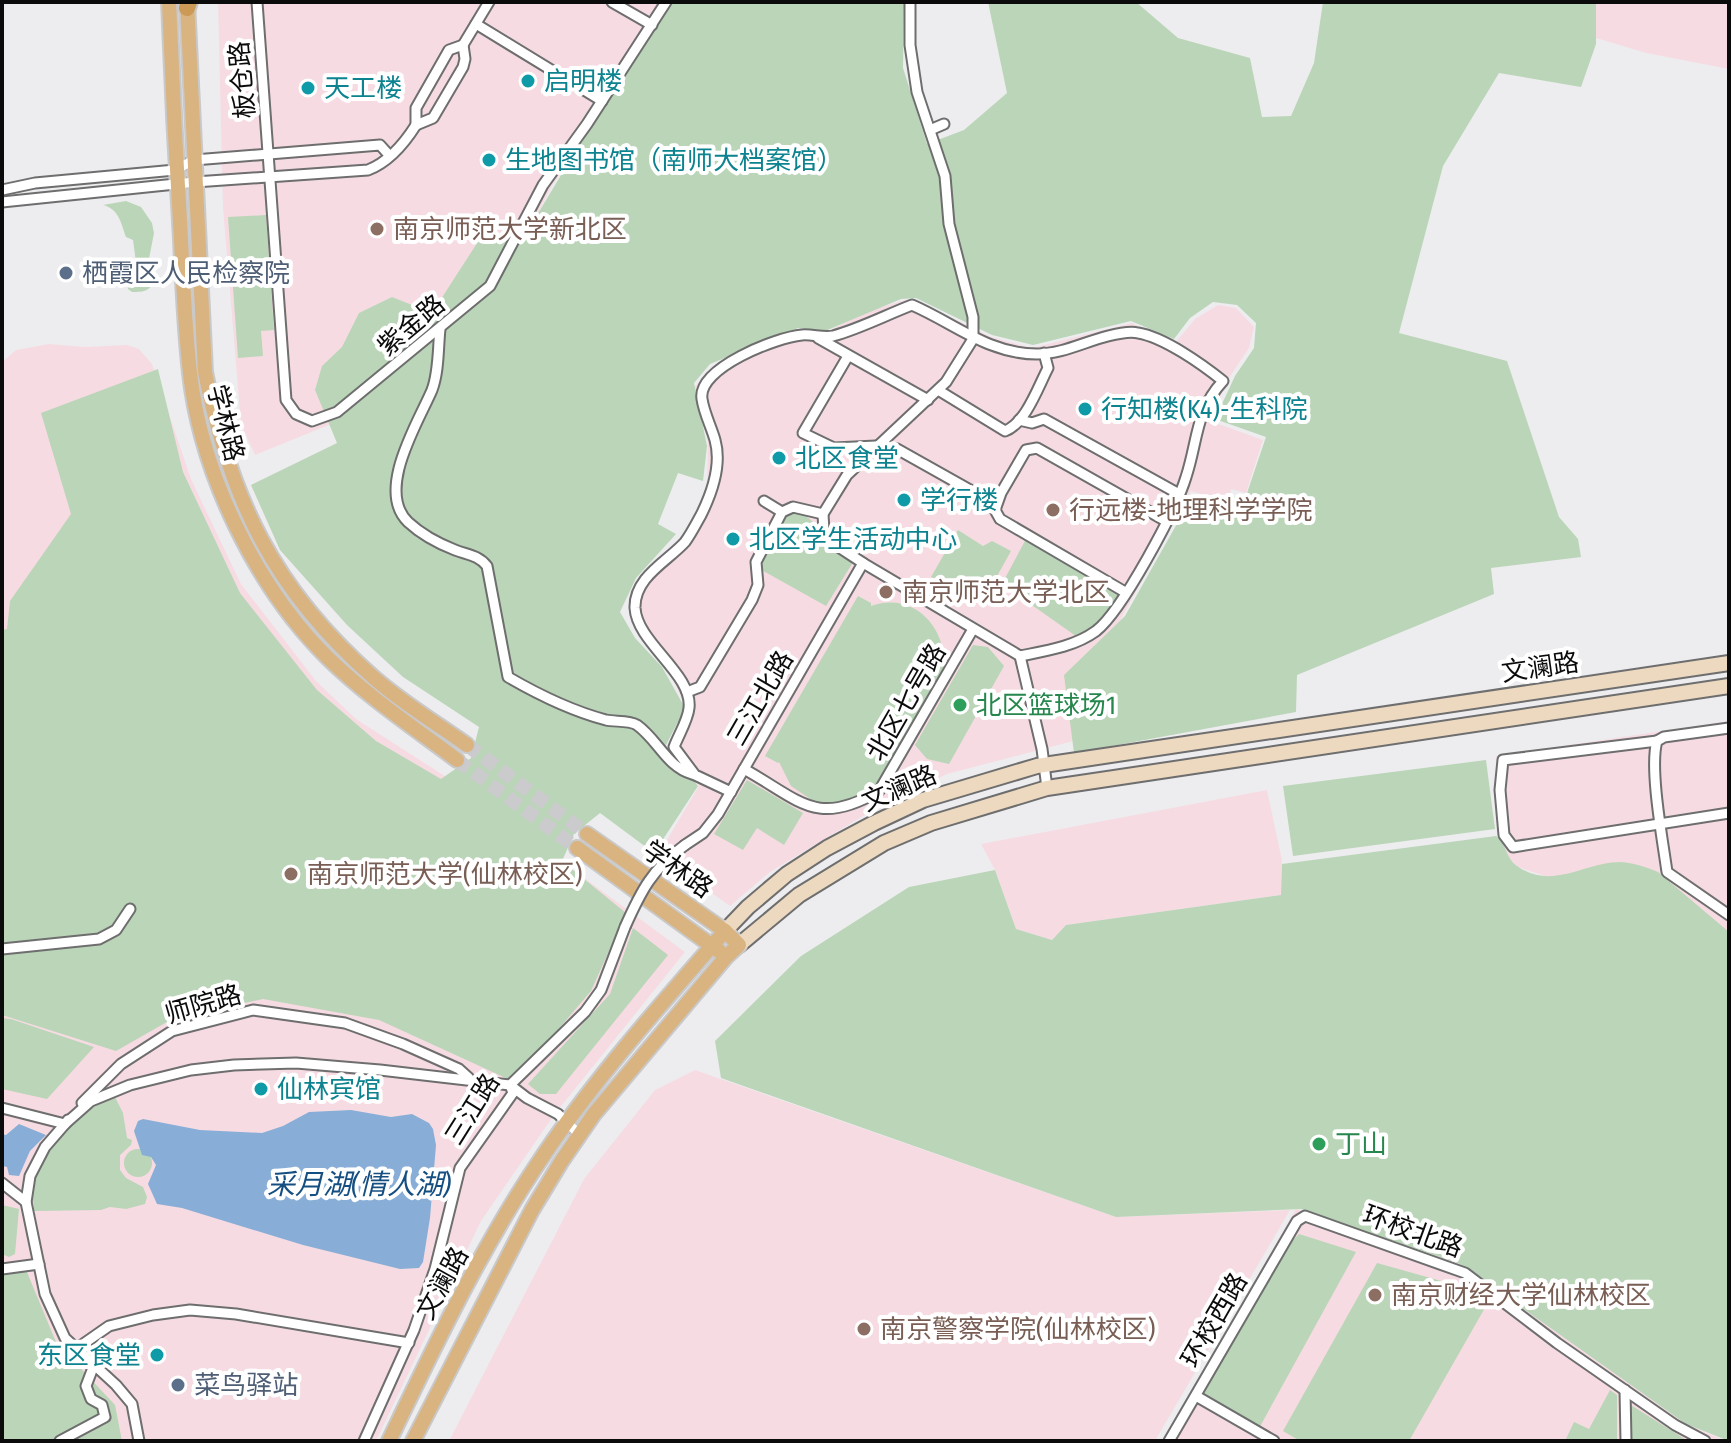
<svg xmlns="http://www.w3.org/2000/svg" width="1731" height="1443" font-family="'Fira Sans Condensed','Noto Sans SC',sans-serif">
  <rect width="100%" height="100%" fill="#ededef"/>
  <!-- education -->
  <g fill="#f6dce2">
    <path d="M218 2H677L624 91 553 184 495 295 341 420 255 455 241 424 223 208Z"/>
    <path d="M1596 2H1729V69L1646 53 1596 38Z"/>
    <path d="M915 300 991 337 1032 348 1132 323 1174 344 1195 319 1218 305 1236 308 1254 327 1249 348 1227 381 1210 421 1263 440 1246 493 1231 489 1228 503 1191 491 1117 626 1104 733 947 774 868 813 770 872 730 906 658 855 699 786 667 748 686 708 673 679 646 642 631 608 642 576 688 530 707 487 708 441 693 388 734 351 799 330 824 333 867 312 901 301Z"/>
    <path d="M49 344 85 347 127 345 139 349 152 364 191 479 241 584 316 681 356 719 451 780 685 952 554 1115 481 1221 376 1441H2V362L16 350Z"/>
    <path d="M1729 721V932L1697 908 1620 862 1551 878 1518 867 1508 857 1504 843 1496 756Z"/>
    <path d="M1267 790 1282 860 1281 895 1066 925 1052 940 1016 929 995 870 981 844Z"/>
    <path d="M695 1070 1116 1217 1290 1210 1155 1441H449L584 1179 655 1090Z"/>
    <path d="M1296 1209 1460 1264 1686 1424 1726 1441H1162Z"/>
  </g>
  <!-- green -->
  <g fill="#bbd5b8">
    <path d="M665 2H904L903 68 927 144 964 130 1007 93 988 2H1136L1178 38 1250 58 1262 117 1291 116 1314 63 1323 2H1596V44L1581 87 1499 73 1443 166 1399 333 1507 361 1559 517 1578 539 1581 557 1491 568 1494 594 1297 675 1296 712 1074 753 1064 675 1125 616 1192 497 1246 496 1266 437 1215 419 1235 376 1254 348 1256 323 1237 305 1213 302 1190 318 1174 339 1131 321 1033 345 992 335 916 298 901 299 825 331 798 328 710 364 694 383 707 446 703 481 678 473 658 524 676 534 636 578 620 612 635 638 662 667 685 708 665 747 698 786 654 853 600 813 574 834 562 861 626 913 591 991 556 1032 508 1079 379 1020 263 999 174 1018 116 1051 2 1015V630L7 629 10 601 71 514 41 413 158 369 183 472 240 593 317 690 376 741 441 779 471 758 479 727 403 677 347 625 280 550 251 485 337 443 315 390 322 366 342 347 359 313 392 297 432 313 481 237 522 240Z"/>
    <path d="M126 201 141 207 152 223 154 233 148 264 154 282C149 292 142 292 132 292L128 289 127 279 138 277 133 240 126 237C121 223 119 209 103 205Z"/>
    <path d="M266 215 274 330 261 331 263 356 238 358 228 217Z"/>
    <path d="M782 512 805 515 855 559 826 606 758 568Z"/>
    <path d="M958 530 983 546 992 541 1011 551 996 578 944 582 931 577Z"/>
    <path d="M1027 537 1125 592 1109 618 1080 639 1002 584Z"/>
    <path d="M858 596 871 603V606C916 590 951 632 943 675L876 791 848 805 818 804 791 786 779 762 778 763 765 756Z"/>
    <path d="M973 645 988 647 1004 666 949 764 927 759 915 745Z"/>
    <path d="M1486 760 1495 829 1293 856 1283 786Z"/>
    <path d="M747 780 803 813 784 845 757 828 743 850 714 834Z"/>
    <path d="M1496 836C1507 844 1505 857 1517 866 1552 891 1584 862 1621 862 1633 863 1647 867 1658 872L1729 932V1441L1686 1424 1460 1264 1301 1209 1116 1217 721 1078 715 1041 801 956 909 887 995 870 1016 929 1052 940 1066 925 1281 895 1282 864Z"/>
    <path d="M633 928 668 955 556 1094H540L528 1084 610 994Z"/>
    <path d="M2 1018 11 1019 94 1047 47 1099 2 1089Z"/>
    <path d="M115 1097 123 1113 127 1138 132 1140 131 1145 120 1155V1170L126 1178 143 1187 147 1197 145 1204 126 1209 110 1207 101 1210 34 1211C34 1204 32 1197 33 1191 38 1151 78 1110 115 1097Z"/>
    <circle cx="138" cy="1163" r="14"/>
    <path d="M2 1205 19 1209 15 1254 9 1257 2 1254Z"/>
    <path d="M1299 1234 1356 1252 1257 1432 1199 1400 1288 1245Z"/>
    <path d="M1377 1263 1452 1284 1486 1306 1409 1441H1300L1283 1431Z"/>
    <path d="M24 1265 56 1342 115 1405 122 1441H2V1273Z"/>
    <path d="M1610 1390 1617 1395V1441H1565L1574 1422 1589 1429Z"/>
    <path d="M1626 1402 1688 1441H1627Z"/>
  </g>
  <!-- water -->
  <g fill="#88aed7">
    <path d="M351 1110 391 1117 412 1114 429 1123 433 1129 436 1145 430 1218 423 1262 419 1268 400 1269 303 1245 182 1208 157 1204 148 1184 156 1165 151 1157 142 1155 134 1131 138 1121 143 1119 200 1130 262 1133 283 1126 309 1112Z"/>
    <path d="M19 1124 46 1135 30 1151 19 1176 9 1175 7 1167 2 1166V1134L6 1135Z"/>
  </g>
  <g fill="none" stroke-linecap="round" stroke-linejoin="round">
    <!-- primary-tunnel -->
    <g stroke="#cbcbcd" stroke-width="14" stroke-dasharray="14 7" stroke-linecap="butt">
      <path d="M467 745 587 834"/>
      <path d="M457 760 577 848"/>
    </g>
    <!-- minor casing -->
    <g stroke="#6e6e6f" stroke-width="13">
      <g id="minor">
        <path d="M257 2 286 400 296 414 312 421 337 412 490 286 543 185 587 124 666 2"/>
        <path d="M612 2 652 25"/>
        <path d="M476 24 602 101"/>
        <path d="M463 45 489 2"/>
        <path d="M416 125 433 118 463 67 465 59 463 45"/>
        <path d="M416 125V108L449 50 463 45"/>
        <path d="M930 130 944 124"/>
        <path d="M2 190 35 183 175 170 194 160 380 145 389 155"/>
        <path d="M2 202 195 182 368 170C389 162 404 144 416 125"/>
        <path d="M440 329C438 347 439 372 432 390 419 421 375 490 408 522 422 535 437 543 455 550 468 555 478 555 487 566L508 677C539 695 572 711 606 720 615 722 629 720 637 725 658 740 667 767 692 774"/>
        <path d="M818 338 928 400"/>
        <path d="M848 356 803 433 834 448 876 446 897 449 970 490"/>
        <path d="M938 390 1005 431C1026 423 1038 387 1048 368L1044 353"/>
        <path d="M1019 420 1032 423 1044 419 1179 494"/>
        <path d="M764 501 782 512"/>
        <path d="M863 563 1020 656"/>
        <path d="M1125 592 1000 519 995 510 1001 493 1026 450 1037 448 1166 521"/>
        <path d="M1020 656 1042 749 1047 788"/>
        <path d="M687 692 700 687 752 600 758 585 756 562 782 512 793 507 823 514"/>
        <path d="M1729 728 1664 737 1657 741C1649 768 1663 842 1667 872L1729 915"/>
        <path d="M1657 741 1503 760 1500 790 1504 835 1513 847 1729 813"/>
        <path d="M744 769C800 800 816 828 879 791L973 629"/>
        <path d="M731 792 695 775 674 747C678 736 688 720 689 708 693 674 637 643 635 608 634 577 668 561 685 542 691 534 696 524 701 515 712 493 722 465 715 440 711 426 704 413 702 399 697 368 777 337 802 335 812 334 823 338 833 336 859 329 886 315 912 305 954 323 988 354 1037 354 1062 354 1084 342 1108 336 1116 334 1130 331 1138 333 1164 337 1203 365 1223 381 1195 411 1198 441 1186 477 1176 510 1122 611 1096 631 1074 647 1045 651 1020 656"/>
        <path d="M685 845 703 833 718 814 863 563 834 544 824 531 823 514 847 475 946 382 973 339V317L949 224 945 176 917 92 910 45V2"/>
        <path d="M2 949 99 939 116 930 130 909"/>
        <path d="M82 1103 121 1064 172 1031 253 1010 345 1023 403 1044 459 1069 469 1078"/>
        <path d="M2 1108 65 1124 68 1120"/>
        <path d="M2 1183 26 1202"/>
        <path d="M2 1269 39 1264"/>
        <path d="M76 1349 109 1326 153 1315 190 1310 236 1314 409 1343"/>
        <path d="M1625 1390 1626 1441"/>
        <path d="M1196 1396 1274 1441"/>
        <path d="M60 1441 105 1417 102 1405 91 1399 86 1386 94 1365"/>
        <path d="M139 1441 132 1404 116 1385 65 1338 45 1294 26 1202 30 1176 45 1147 65 1124 91 1101 130 1085 191 1070 234 1065 296 1063 380 1070 510 1085 527 1098 558 1114 580 1135"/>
        <path d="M364 1441 414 1330 435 1269 460 1168 513 1093 510 1085 585 1012 601 990 625 927"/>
        <path d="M1169 1441 1297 1221 1305 1216 1465 1273 1557 1343 1675 1425 1705 1441"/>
      </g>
    </g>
    <!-- secondary casing -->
    <g stroke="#6e6e6f" stroke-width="18">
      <g id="secondary">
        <path d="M725 931 748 907 787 874 827 848 874 823 923 800 1037 766 1729 663"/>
        <path d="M739 945 799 895 884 843 931 823 1047 788 1729 686"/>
      </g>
    </g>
    <!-- primary casing -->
    <g stroke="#c9c9ca" stroke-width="18">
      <g id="primary">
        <path d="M169 2C172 81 176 160 181 239 183 283 185 328 190 373 201 473 256 587 328 658 367 696 413 727 457 760"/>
        <path d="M187 2 205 372C230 499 274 590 373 677 401 702 436 723 467 745"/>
        <path d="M577 848 719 951"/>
        <path d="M389 1441C436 1343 484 1242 545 1153 599 1074 662 1003 725 931"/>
        <path d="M413 1441 532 1210 561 1162 594 1114 726 957 739 945 725 931 587 834"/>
      </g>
    </g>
    <!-- trunk casing -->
    <g stroke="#c9c9ca" stroke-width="20">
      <path id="trunk" d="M187 8 189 2"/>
    </g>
    <!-- minor -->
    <use href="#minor" stroke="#fff" stroke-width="9"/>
    <!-- secondary -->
    <use href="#secondary" stroke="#ecd9bf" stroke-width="14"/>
    <!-- primary -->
    <use href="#primary" stroke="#d9b380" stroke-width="14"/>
    <!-- trunk -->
    <use href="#trunk" stroke="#cc9a56" stroke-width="16"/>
    <!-- minor-bridge casing -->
    <g stroke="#6e6e6f" stroke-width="13" stroke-linecap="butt">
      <path id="minor-bridge" d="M625 927C641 891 652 869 685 845"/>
    </g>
    <!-- minor-bridge -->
    <use href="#minor-bridge" stroke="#fff" stroke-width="9"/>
  </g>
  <!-- markers -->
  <g fill="#0f9aa8" stroke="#fff" stroke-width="3">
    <circle cx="528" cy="81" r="8"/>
    <circle cx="308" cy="88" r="8"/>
    <circle cx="489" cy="160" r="8"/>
    <circle cx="1085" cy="409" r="8"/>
    <circle cx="779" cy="458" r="8"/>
    <circle cx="904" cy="500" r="8"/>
    <circle cx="733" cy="539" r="8"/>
    <circle cx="261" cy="1089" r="8"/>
    <circle cx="157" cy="1355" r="8"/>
  </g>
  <g fill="#8d6e63" stroke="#fff" stroke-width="3">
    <circle cx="377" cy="229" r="8"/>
    <circle cx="1053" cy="510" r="8"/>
    <circle cx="886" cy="592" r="8"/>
    <circle cx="291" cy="874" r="8"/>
    <circle cx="1375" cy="1295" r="8"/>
    <circle cx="864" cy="1329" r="8"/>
  </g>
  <g fill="#5c6f8a" stroke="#fff" stroke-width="3">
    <circle cx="66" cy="273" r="8"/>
    <circle cx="178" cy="1385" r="8"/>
  </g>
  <g fill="#2e9e5b" stroke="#fff" stroke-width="3">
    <circle cx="960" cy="705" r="8"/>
    <circle cx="1319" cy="1144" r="8"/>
  </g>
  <g text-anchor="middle" stroke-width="8" stroke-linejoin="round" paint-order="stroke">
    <!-- street labels -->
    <g font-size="26" fill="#0b0b0c" stroke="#fff">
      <text transform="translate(242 80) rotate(-95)" y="9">板仓路</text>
      <text transform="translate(411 325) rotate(-40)" y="9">紫金路</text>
      <text transform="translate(226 423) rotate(76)" y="9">学林路</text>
      <text transform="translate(1540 667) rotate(-8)" y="9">文澜路</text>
      <text transform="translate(760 698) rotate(-60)" y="9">三江北路</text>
      <text transform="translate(906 702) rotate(-60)" y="9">北区七号路</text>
      <text transform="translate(899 788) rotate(-23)" y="9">文澜路</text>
      <text transform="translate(678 869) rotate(35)" y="9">学林路</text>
      <text transform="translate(203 1004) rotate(-16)" y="9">师院路</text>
      <text transform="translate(472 1109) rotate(-58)" y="9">三江路</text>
      <text transform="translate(1413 1231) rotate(20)" y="9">环校北路</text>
      <text transform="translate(442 1283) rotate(-61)" y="9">文澜路</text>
      <text transform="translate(1214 1320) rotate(-60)" y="9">环校西路</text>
    </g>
    <!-- culture labels -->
    <g font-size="26" fill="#0d838f" stroke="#fff" text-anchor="start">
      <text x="544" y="90">启明楼</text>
      <text x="324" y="97">天工楼</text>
      <text x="505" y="169">生地图书馆（南师大档案馆）</text>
      <text x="1101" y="418">行知楼(K4)-生科院</text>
      <text x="795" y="467">北区食堂</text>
      <text x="920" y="509">学行楼</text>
      <text x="749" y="548">北区学生活动中心</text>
      <text x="277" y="1098">仙林宾馆</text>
      <text x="141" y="1364" text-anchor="end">东区食堂</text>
    </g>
    <!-- education labels -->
    <g font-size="26" fill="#785e54" stroke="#fff" text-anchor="start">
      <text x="393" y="238">南京师范大学新北区</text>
      <text x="1069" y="519">行远楼-地理科学学院</text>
      <text x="902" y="601">南京师范大学北区</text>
      <text x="307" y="883">南京师范大学(仙林校区)</text>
      <text x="1391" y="1304">南京财经大学仙林校区</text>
      <text x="880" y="1338">南京警察学院(仙林校区)</text>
    </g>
    <!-- service labels -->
    <g font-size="26" fill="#4e5e75" stroke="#fff" text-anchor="start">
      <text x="82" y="282">栖霞区人民检察院</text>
      <text x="194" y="1394">菜鸟驿站</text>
    </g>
    <!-- leisure labels -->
    <g font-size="26" fill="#27864d" stroke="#fff" text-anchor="start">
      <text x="976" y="714">北区篮球场1</text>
      <text x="1335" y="1153">丁山</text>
    </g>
    <!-- water labels -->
    <g font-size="28" font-style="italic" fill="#154e81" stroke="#fff">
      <text x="359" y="1194">采月湖(情人湖)</text>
    </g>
  </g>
  <!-- border -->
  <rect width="1731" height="1443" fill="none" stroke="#0b0b0c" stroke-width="8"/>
</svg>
